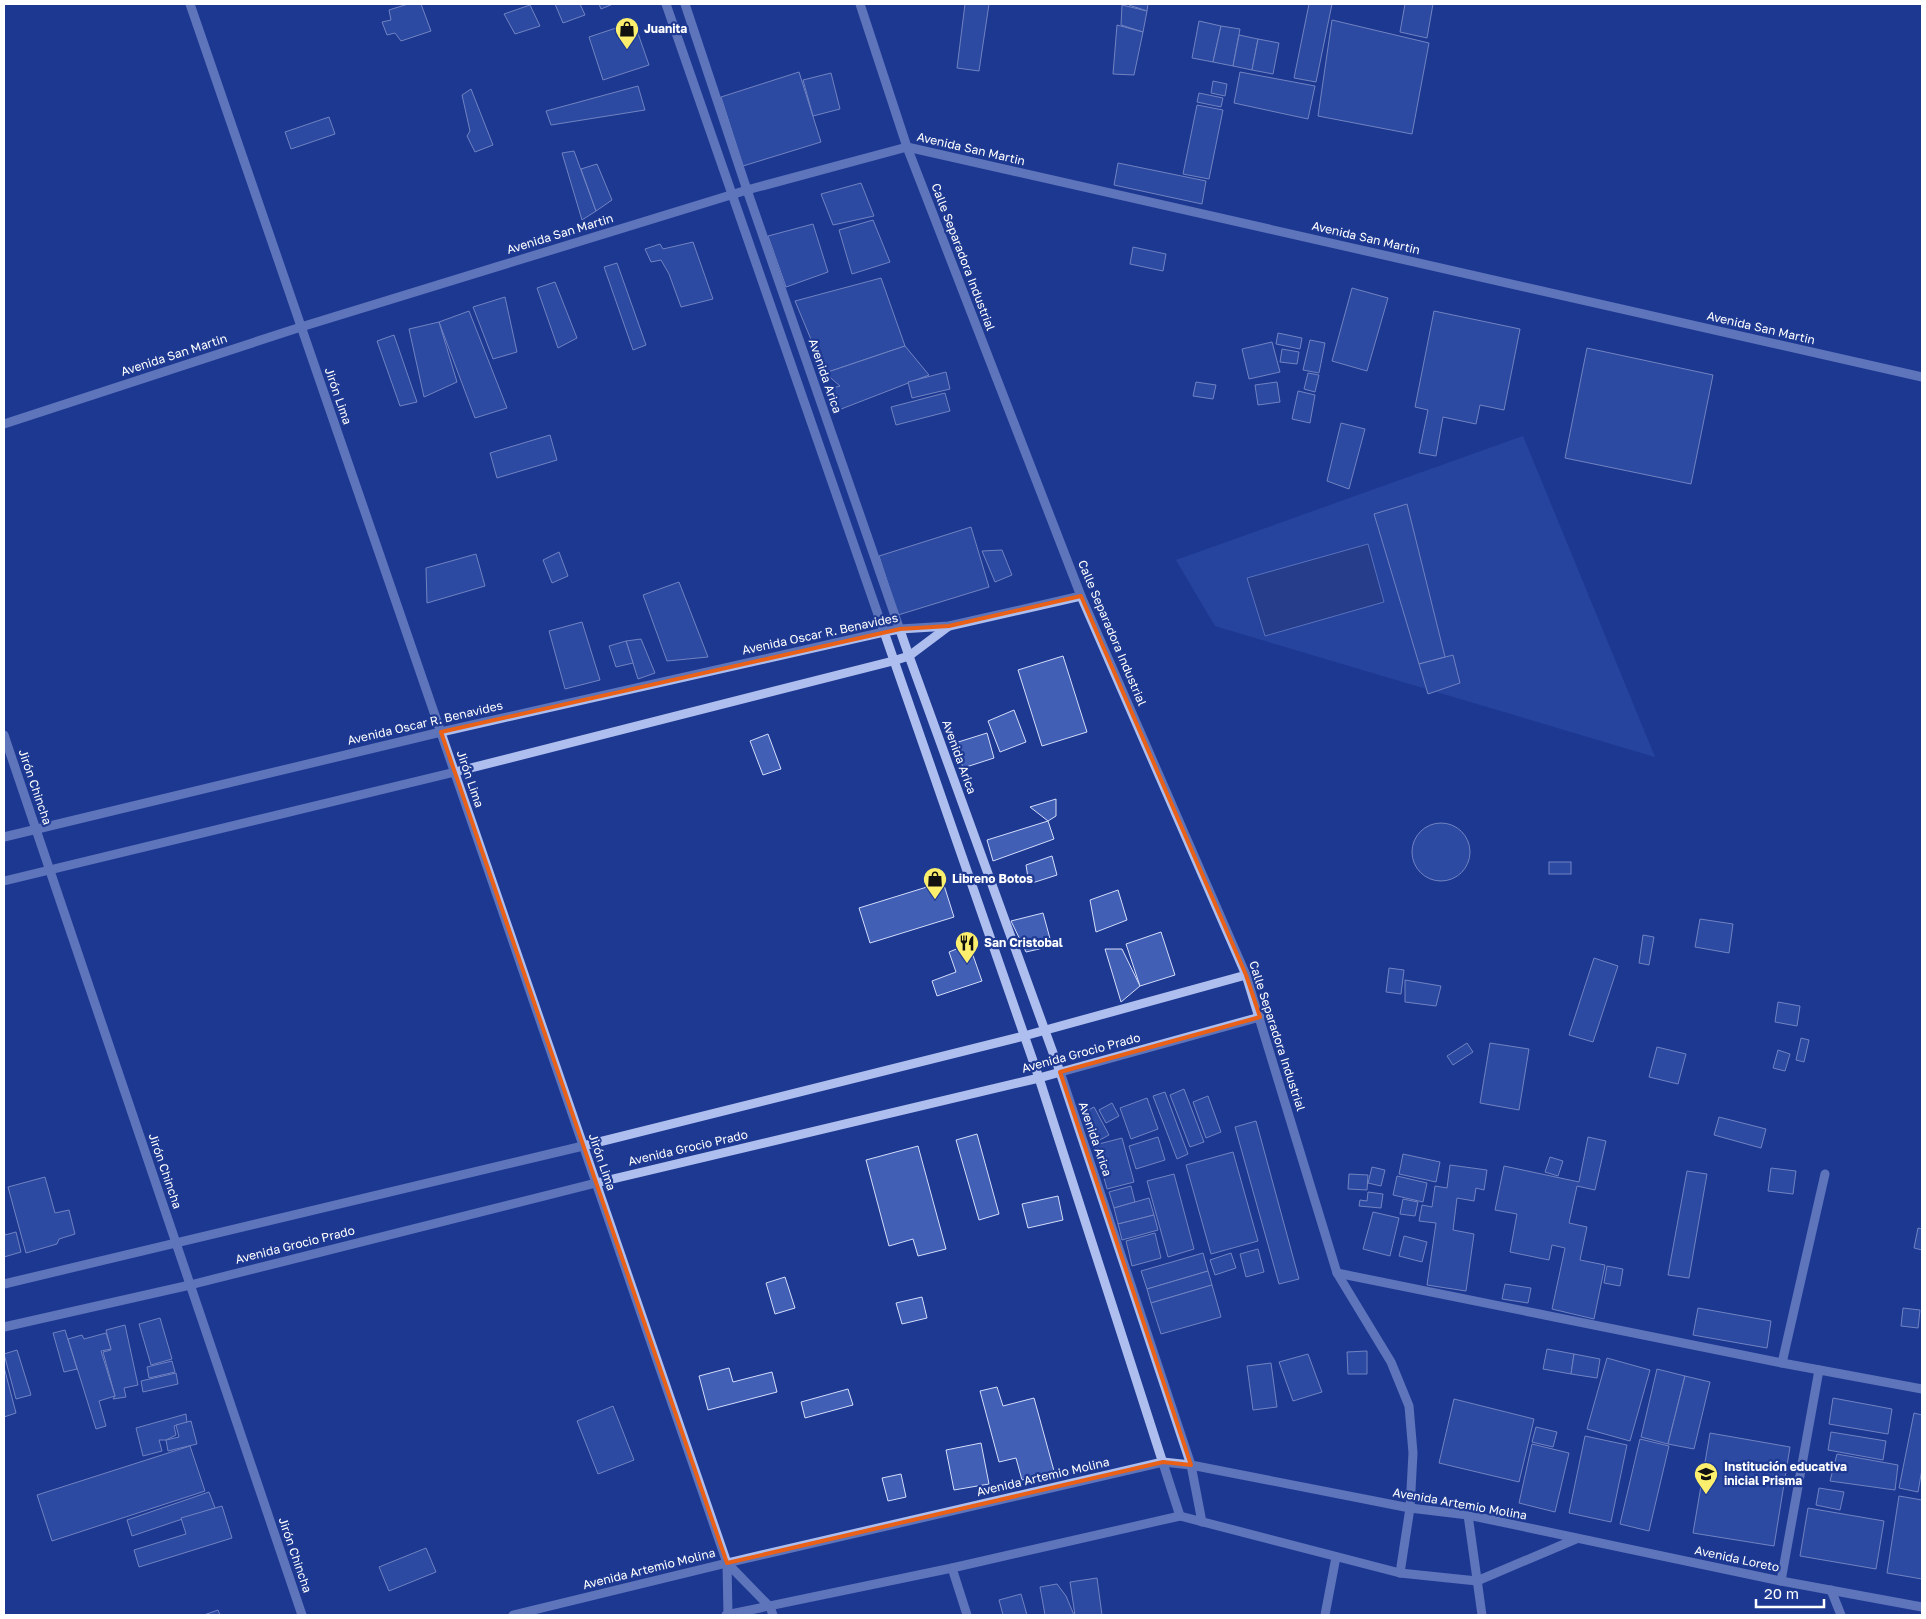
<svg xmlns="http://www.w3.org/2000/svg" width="1926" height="1619" font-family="'Golos Text',sans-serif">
  <rect width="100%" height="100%" fill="#1e3991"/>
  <!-- green -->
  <path fill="#3151ae" d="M1523 436 1655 757 1215 626 1176 560Z"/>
  <!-- water -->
  <path fill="#2f4384" stroke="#a1b6ef" d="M1368 544 1384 602 1265 636 1247 578Z"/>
  <!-- building -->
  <g fill="#425fb6" stroke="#d4ddfa">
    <path d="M408 4H421L431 31 401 41 395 33 387 35 382 22 391 20 389 10Z"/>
    <path d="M555 4H580L585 15 563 23Z"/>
    <path d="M599 4H613L601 9Z"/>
    <path d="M965 4H989L979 71 957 68Z"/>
    <path d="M1129 4H1148L1147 11 1129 5Z"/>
    <path d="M1309 4H1332L1316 82 1294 78Z"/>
    <path d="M1405 4H1433L1427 38 1400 32Z"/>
    <path d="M530 5 540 26 515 34 504 14Z"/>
    <path d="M1122 5 1147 11 1143 32 1121 25Z"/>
    <path d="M1332 20 1429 43 1412 134 1318 116Z"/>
    <path d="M1199 21 1221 26 1213 62 1192 58Z"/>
    <path d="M634 22 649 65 603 80 589 37Z"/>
    <path d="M1117 25 1143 32 1134 75 1113 74Z"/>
    <path d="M1221 26 1240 29 1233 66 1213 62Z"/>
    <path d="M1239 35 1258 39 1252 70 1233 66Z"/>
    <path d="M1258 39 1279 43 1273 74 1252 70Z"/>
    <path d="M799 72 821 142 743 166 721 97Z"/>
    <path d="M1240 72 1315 86 1308 119 1234 103Z"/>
    <path d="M831 73 840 109 813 116 803 80Z"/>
    <path d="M1213 81 1227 84 1225 96 1211 93Z"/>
    <path d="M638 86 645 110 551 125 546 111Z"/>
    <path d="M471 89 493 145 475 152 467 136 470 131 462 95Z"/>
    <path d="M1199 93 1223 98 1221 107 1197 102Z"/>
    <path d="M1197 105 1223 110 1209 179 1183 174Z"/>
    <path d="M329 117 335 134 291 149 285 132Z"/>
    <path d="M574 151 596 211 582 220 562 153Z"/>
    <path d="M1118 163 1206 181 1202 204 1114 185Z"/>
    <path d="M597 164 612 200 596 211 581 169Z"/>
    <path d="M861 183 874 216 833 225 821 194Z"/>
    <path d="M873 220 890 262 852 274 839 230Z"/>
    <path d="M813 224 828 272 786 287 768 236Z"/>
    <path d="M693 242 713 299 681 307 669 274 661 260 651 262 645 249 660 244 663 249Z"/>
    <path d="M1133 247 1166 254 1163 271 1130 264Z"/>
    <path d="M617 263 646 345 633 350 604 267Z"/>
    <path d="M881 278 905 346 825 373 795 301Z"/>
    <path d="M555 282 577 338 558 348 537 288Z"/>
    <path d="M1352 288 1388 298 1367 371 1332 361Z"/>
    <path d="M505 297 517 352 493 359 473 307Z"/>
    <path d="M469 311 507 408 475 418 439 322Z"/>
    <path d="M1434 311 1520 329 1504 410 1480 405 1476 424 1443 417 1436 456 1419 453 1428 410 1415 407Z"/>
    <path d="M439 322 457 382 424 397 409 329Z"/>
    <path d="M1278 333 1302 338 1300 349 1276 344Z"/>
    <path d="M394 335 417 402 400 406 377 341Z"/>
    <path d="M1310 340 1325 343 1319 373 1303 370Z"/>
    <path d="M1272 342 1280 372 1249 379 1242 349Z"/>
    <path d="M905 346 929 375 836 411 829 389 840 386 825 373Z"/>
    <path d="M1587 348 1713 375 1691 484 1565 458Z"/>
    <path d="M1282 349 1299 352 1297 364 1280 362Z"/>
    <path d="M946 372 950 389 912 398 908 382Z"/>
    <path d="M1308 373 1319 375 1315 392 1304 389Z"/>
    <path d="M1196 382 1216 385 1213 399 1193 396Z"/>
    <path d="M1277 382 1280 402 1258 405 1255 385Z"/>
    <path d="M1298 391 1315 395 1310 423 1292 419Z"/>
    <path d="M945 393 950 411 896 425 891 407Z"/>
    <path d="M1341 423 1365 429 1349 489 1327 481Z"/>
    <path d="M550 435 557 460 497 478 490 453Z"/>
    <path d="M1407 504 1445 657 1419 664 1374 514Z"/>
    <path d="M971 527 989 587 898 615 879 556Z"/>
    <path d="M1002 550 1012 575 995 582 982 551Z"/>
    <path d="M559 552 568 576 552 583 543 560Z"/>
    <path d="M476 554 485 586 427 603 426 568Z"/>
    <path d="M679 582 708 657 667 661 643 595Z"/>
    <path d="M582 622 600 680 565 689 549 631Z"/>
    <path d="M641 639 655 673 638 679 626 641Z"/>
    <path d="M626 641 633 663 616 667 609 646Z"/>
    <path d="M1453 655 1460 683 1428 694 1419 664Z"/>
    <path d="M1063 656 1087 732 1042 746 1018 670Z"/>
    <path d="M1014 710 1026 742 1000 752 988 721Z"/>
    <path d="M987 733 994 758 963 768 955 743Z"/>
    <path d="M768 734 781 769 763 775 750 741Z"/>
    <path d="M1056 799V816L1048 821 1030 807Z"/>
    <path d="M1048 821 1054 839 993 861 987 840Z"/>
    <circle cx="1441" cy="852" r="29"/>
    <path d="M1052 856 1057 875 1029 884 1026 865Z"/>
    <rect x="1549" y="862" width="22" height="12"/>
    <path d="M943 882 954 917 870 943 859 908Z"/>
    <path d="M1118 890 1127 920 1096 932 1090 900Z"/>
    <path d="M1043 913 1052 946 1026 952 1011 921Z"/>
    <path d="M1700 919 1733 924 1729 953 1695 947Z"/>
    <path d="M1161 932 1175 975 1140 986 1126 944Z"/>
    <path d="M1643 935 1654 937 1649 965 1639 963Z"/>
    <path d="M969 944 982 981 937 996 932 981 956 972 949 952Z"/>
    <path d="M1105 949H1122L1140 986 1121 1002Z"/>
    <path d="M1594 958 1618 966 1593 1042 1569 1035Z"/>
    <path d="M1389 968 1404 970 1401 994 1386 992Z"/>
    <path d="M1405 980 1441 986 1436 1006 1405 1002Z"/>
    <path d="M1778 1002 1800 1006 1797 1026 1775 1022Z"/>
    <path d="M1801 1038 1809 1040 1804 1062 1796 1060Z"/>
    <path d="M1467 1043 1473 1052 1453 1065 1447 1056Z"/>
    <path d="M1490 1043 1529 1049 1519 1110 1480 1103Z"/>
    <path d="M1657 1047 1686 1054 1678 1084 1649 1077Z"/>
    <path d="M1778 1050 1790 1054 1785 1071 1773 1068Z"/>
    <path d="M1184 1089 1204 1142 1190 1147 1170 1095Z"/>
    <path d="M1165 1092 1188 1154 1177 1159 1153 1096Z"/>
    <path d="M1208 1096 1221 1132 1206 1138 1193 1102Z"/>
    <path d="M1147 1098 1158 1129 1131 1139 1120 1108Z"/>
    <path d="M1112 1103 1119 1116 1106 1123 1099 1110Z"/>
    <path d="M1094 1107 1109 1135 1096 1142 1081 1114Z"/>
    <path d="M1719 1117 1766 1129 1761 1148 1714 1135Z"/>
    <path d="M1256 1121 1299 1279 1279 1284 1235 1127Z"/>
    <path d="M977 1134 999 1214 979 1220 956 1140Z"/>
    <path d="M1158 1137 1165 1160 1136 1169 1129 1146Z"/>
    <path d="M1588 1137 1606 1141 1595 1190 1577 1186 1569 1223 1587 1227 1580 1260 1605 1265 1594 1319 1552 1309 1565 1248 1552 1245 1549 1260 1510 1252 1517 1214 1495 1210 1504 1166 1579 1182Z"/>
    <path d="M1122 1138 1134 1182 1107 1189 1095 1145Z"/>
    <path d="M918 1146 946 1249 918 1256 913 1239 889 1246 866 1160Z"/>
    <path d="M1233 1152 1258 1241 1211 1254 1186 1165Z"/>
    <path d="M1403 1154 1440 1162 1436 1182 1399 1174Z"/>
    <path d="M1550 1157 1563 1161 1558 1176 1545 1172Z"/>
    <path d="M1450 1165 1487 1170 1484 1190 1476 1188 1474 1201 1457 1198 1453 1230 1474 1234 1466 1291 1427 1285 1436 1223 1419 1221 1422 1205 1432 1207 1435 1186 1447 1188Z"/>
    <path d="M1372 1167 1385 1170 1381 1186 1368 1183Z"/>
    <path d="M1771 1168 1796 1171 1793 1194 1768 1191Z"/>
    <path d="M1687 1171 1707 1174 1689 1278 1668 1275Z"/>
    <path d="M1174 1174 1194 1249 1168 1257 1147 1181Z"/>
    <path d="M1349 1174 1368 1175 1367 1190 1348 1189Z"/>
    <path d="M1397 1176 1427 1183 1423 1202 1393 1195Z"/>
    <path d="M45 1177 55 1213 69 1210 75 1234 59 1239 57 1244 26 1253 8 1187Z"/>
    <path d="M1131 1186 1135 1202 1114 1208 1109 1192Z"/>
    <path d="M1368 1192 1383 1194 1381 1208 1359 1206 1360 1200 1367 1201Z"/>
    <path d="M1058 1196 1063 1220 1028 1228 1022 1204Z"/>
    <path d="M1149 1198 1154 1215 1118 1224 1114 1208Z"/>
    <path d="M1403 1199 1418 1202 1415 1216 1400 1214Z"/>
    <path d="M1373 1212 1399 1218 1390 1256 1363 1249Z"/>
    <path d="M1154 1215 1158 1230 1122 1240 1118 1224Z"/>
    <path d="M1918 1228 1922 1229V1250L1914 1248Z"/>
    <path d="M4 1229 5 1235 16 1232 21 1252 4 1257Z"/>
    <path d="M1155 1233 1161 1258 1132 1266 1126 1241Z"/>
    <path d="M1404 1236 1427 1242 1422 1262 1399 1256Z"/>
    <path d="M1258 1249 1264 1272 1246 1277 1240 1254Z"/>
    <path d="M1203 1253 1208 1271 1147 1289 1141 1271Z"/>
    <path d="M1231 1253 1236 1268 1215 1275 1210 1260Z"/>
    <path d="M1607 1266 1623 1269 1620 1286 1604 1283Z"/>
    <path d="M1208 1271 1212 1285 1151 1303 1147 1289Z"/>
    <path d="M785 1277 795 1308 775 1314 766 1283Z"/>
    <path d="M1505 1284 1531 1288 1528 1303 1502 1299Z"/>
    <path d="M1212 1285 1221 1317 1161 1334 1151 1303Z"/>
    <path d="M922 1297 927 1318 902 1324 896 1303Z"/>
    <path d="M1698 1308 1771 1321 1767 1348 1693 1335Z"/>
    <path d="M1903 1308 1920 1310 1918 1328 1901 1326Z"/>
    <path d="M160 1318 172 1359 151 1365 139 1324Z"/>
    <path d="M125 1325 138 1385 124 1388 126 1397 113 1399 115 1396 103 1352 111 1350 106 1330Z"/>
    <path d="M65 1330 77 1369 64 1372 53 1333Z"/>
    <path d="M106 1333 111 1349 101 1351 115 1396 99 1401 106 1426 96 1429 68 1339 82 1335 84 1339Z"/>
    <path d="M1547 1349 1574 1354 1571 1374 1543 1369Z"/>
    <path d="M17 1350 31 1395 16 1399 4 1354Z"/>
    <path d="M1367 1351V1374H1348L1347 1352Z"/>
    <path d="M1308 1354 1322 1392 1293 1401 1279 1362Z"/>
    <path d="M1574 1354 1600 1359 1597 1378 1571 1374Z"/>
    <path d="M1607 1358 1650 1370 1630 1441 1587 1429Z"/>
    <path d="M172 1361 175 1372 149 1378 147 1367Z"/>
    <path d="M1271 1363 1277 1407 1253 1410 1247 1366Z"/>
    <path d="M4 1367 16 1413 4 1417Z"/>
    <path d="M729 1368 733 1382 772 1372 777 1392 708 1410 699 1376Z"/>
    <path d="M1657 1369 1685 1376 1668 1444 1641 1437Z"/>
    <path d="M176 1373 178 1384 143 1392 141 1381Z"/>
    <path d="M1685 1376 1710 1382 1694 1449 1668 1444Z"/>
    <path d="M997 1387 1003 1406 1034 1398 1054 1471 1022 1480 1016 1458 999 1462 980 1391Z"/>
    <path d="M848 1389 853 1405 805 1418 801 1402Z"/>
    <path d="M1833 1398 1892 1409 1888 1434 1829 1424Z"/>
    <path d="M1454 1399 1534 1419 1519 1482 1439 1463Z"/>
    <path d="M613 1406 634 1460 598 1474 577 1421Z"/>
    <path d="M1914 1413 1922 1415V1469L1918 1492 1899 1488Z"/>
    <path d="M186 1414 187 1423 174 1426 176 1435 166 1440H159L162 1451 143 1456 136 1428Z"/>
    <path d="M191 1421 197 1444 168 1451 166 1440 179 1437 176 1425Z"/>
    <path d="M1536 1427 1557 1432 1553 1447 1532 1442Z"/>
    <path d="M1831 1432 1886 1441 1883 1460 1828 1450Z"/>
    <path d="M1710 1433 1790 1447 1774 1546 1693 1533Z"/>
    <path d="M1585 1436 1627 1445 1611 1522 1569 1513Z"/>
    <path d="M1640 1439 1669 1446 1649 1531 1620 1524Z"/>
    <path d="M981 1443 989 1484 954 1490 946 1450Z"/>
    <path d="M1532 1444 1569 1453 1555 1512 1519 1503Z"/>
    <path d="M190 1446 205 1491 52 1541 37 1495Z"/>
    <path d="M1837 1454 1898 1465 1895 1490 1830 1481Z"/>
    <path d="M901 1474 906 1497 888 1501 882 1478Z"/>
    <path d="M1819 1488 1844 1492 1840 1510 1816 1505Z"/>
    <path d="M209 1492 215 1508 132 1536 127 1520Z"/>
    <path d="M1899 1496 1922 1500V1579L1887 1573Z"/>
    <path d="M222 1506 232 1538 139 1567 134 1550 186 1534 181 1518Z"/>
    <path d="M1808 1508 1884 1521 1876 1569 1800 1556Z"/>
    <path d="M426 1548 436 1572 389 1591 379 1567Z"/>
    <path d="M1097 1578 1102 1615H1075L1070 1582Z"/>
    <path d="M1057 1584 1066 1596 1074 1615H1045L1040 1587Z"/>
    <path d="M1021 1594 1027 1615H1003L999 1600Z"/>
    <path d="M218 1610 220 1615H204Z"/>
  </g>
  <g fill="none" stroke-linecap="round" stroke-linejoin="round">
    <!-- minor -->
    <g stroke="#aebeee" stroke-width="9">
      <path d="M190 4 727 1563 728 1615"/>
      <path d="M666 4 1039 1078 1180 1516"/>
      <path d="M685 4 747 190 909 656 1060 1072 1191 1465 1202 1522"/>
      <path d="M860 4 907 147 1081 596 1246 975 1337 1273 1391 1362 1409 1406 1413 1453 1410 1508 1400 1573"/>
      <path d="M4 424 301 327 747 190 907 147 1922 377"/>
      <path d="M4 735 302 1615"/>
      <path d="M4 837 441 732 884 632 900 629 949 626 1081 596"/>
      <path d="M4 881 455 772 893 661 909 656 949 626"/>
      <path d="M1337 1273 1782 1363 1922 1389"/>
      <path d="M4 1284 583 1146 1024 1036 1246 975"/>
      <path d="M4 1327 190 1285 596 1183 1039 1078 1260 1017"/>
      <path d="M1782 1363 1825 1174"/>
      <path d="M1468 1515 1482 1615"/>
      <path d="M727 1563 770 1607 773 1615"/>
      <path d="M952 1568 967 1615"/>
      <path d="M1781 1581 1819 1370"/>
      <path d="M1831 1590 1841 1615"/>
      <path d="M513 1615 727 1563 1163 1462 1191 1465 1410 1508 1468 1515 1781 1581 1922 1607"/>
      <path d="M726 1615 952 1568 1180 1516 1400 1573 1477 1581 1576 1539"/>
      <path d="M1325 1615 1336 1557"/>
    </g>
  </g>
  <!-- marked area -->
  <path d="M0 0H1926V1619H0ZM1081 596 1246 975 1260 1017 1060 1072 1191 1465 1163 1462 727 1563 441 732 900 629 949 626Z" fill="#1e3991" fill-opacity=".55" fill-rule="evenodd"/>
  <path fill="none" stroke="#e96118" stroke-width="4" stroke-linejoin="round" d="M1081 596 1246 975 1260 1017 1060 1072 1191 1465 1163 1462 727 1563 441 732 900 629 949 626Z"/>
  <!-- icons -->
  <defs>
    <g id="shop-pin" transform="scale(1.25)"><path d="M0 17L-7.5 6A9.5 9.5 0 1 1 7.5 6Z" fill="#fcef6d" stroke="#1e3991"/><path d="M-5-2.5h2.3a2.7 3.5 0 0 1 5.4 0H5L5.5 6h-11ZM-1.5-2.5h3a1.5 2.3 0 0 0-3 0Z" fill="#111"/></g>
    <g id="restaurant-pin" transform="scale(1.25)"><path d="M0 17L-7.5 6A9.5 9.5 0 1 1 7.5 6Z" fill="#fcef6d" stroke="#1e3991"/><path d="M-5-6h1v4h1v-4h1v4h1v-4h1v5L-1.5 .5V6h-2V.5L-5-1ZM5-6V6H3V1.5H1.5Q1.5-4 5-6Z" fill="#111"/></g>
    <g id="school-pin" transform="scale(1.25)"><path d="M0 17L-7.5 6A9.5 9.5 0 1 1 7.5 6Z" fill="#fcef6d" stroke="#1e3991"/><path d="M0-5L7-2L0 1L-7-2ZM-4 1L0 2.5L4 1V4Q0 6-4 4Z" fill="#111"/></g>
  </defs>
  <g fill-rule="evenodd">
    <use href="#shop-pin" x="627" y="29"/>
    <use href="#shop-pin" x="935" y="879"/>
    <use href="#restaurant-pin" x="967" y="943"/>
    <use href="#school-pin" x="1706" y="1474"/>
  </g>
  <g text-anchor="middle" stroke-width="4.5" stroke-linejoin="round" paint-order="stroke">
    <!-- poi labels -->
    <g font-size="12" font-weight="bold" fill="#fff" stroke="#1e3991" text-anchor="start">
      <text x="644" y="33">Juanita</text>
      <text x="952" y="883">Libreno Botos</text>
      <text x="984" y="947">San Cristobal</text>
      <text x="1724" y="1471">Institución educativa<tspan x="1724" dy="14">inicial Prisma</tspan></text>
    </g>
    <!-- street labels -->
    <g font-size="12" fill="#fff" stroke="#1e3991">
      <text transform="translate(971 149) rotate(13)" y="4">Avenida San Martin</text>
      <text transform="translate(560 234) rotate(-17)" y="4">Avenida San Martin</text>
      <text transform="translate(1366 238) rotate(13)" y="4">Avenida San Martin</text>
      <text transform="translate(963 257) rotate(69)" y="4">Calle Separadora Industrial</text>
      <text transform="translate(1761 328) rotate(13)" y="4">Avenida San Martin</text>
      <text transform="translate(174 355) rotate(-18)" y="4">Avenida San Martin</text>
      <text transform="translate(825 376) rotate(71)" y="4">Avenida Arica</text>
      <text transform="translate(338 396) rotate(71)" y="4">Jirón Lima</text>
      <text transform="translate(1112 633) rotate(67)" y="4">Calle Separadora Industrial</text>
      <text transform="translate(820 634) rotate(-12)" y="4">Avenida Oscar R. Benavides</text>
      <text transform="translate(425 723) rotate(-13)" y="4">Avenida Oscar R. Benavides</text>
      <text transform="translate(959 757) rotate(70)" y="4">Avenida Arica</text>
      <text transform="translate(470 779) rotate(71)" y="4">Jirón Lima</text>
      <text transform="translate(35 787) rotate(71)" y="4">Jirón Chincha</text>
      <text transform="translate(1277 1036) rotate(72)" y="4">Calle Separadora Industrial</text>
      <text transform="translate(1081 1053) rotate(-15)" y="4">Avenida Grocio Prado</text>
      <text transform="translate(1095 1139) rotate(71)" y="4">Avenida Arica</text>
      <text transform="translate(688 1148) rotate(-13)" y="4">Avenida Grocio Prado</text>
      <text transform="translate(602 1162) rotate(71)" y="4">Jirón Lima</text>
      <text transform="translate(165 1171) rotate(71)" y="4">Jirón Chincha</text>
      <text transform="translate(295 1245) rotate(-14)" y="4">Avenida Grocio Prado</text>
      <text transform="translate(1043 1477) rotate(-13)" y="4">Avenida Artemio Molina</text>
      <text transform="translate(1460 1504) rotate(10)" y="4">Avenida Artemio Molina</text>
      <text transform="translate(295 1555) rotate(71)" y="4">Jirón Chincha</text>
      <text transform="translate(1737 1559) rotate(12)" y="4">Avenida Loreto</text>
      <text transform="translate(649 1569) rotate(-14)" y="4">Avenida Artemio Molina</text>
    </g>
  </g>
  <!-- border -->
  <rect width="1926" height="1619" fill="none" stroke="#ffffff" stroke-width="10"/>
  <!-- scale -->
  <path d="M1756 1599v8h68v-8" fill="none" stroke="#ffffff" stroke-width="2.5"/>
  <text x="1764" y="1599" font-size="15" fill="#ffffff" stroke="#1e3991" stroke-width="4" paint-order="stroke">20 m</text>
</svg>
